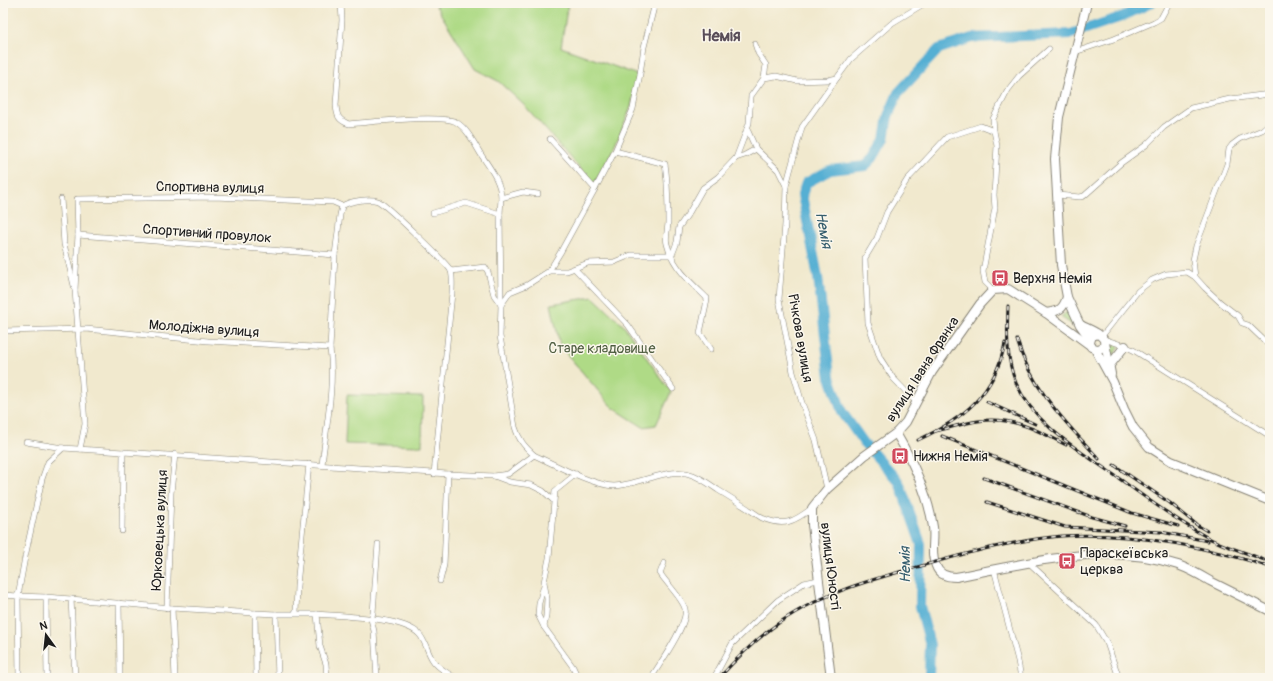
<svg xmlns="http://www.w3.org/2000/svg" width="1273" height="681" font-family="Pangolin,sans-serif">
  <rect width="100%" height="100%" fill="#fbf7ec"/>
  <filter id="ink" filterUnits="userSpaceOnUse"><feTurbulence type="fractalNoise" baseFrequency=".025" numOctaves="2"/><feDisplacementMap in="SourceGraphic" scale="8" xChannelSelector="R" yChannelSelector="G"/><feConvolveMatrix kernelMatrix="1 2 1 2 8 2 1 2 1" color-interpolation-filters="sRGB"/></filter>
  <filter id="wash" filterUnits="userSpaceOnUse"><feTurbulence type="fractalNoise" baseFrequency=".012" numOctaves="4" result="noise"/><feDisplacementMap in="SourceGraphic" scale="16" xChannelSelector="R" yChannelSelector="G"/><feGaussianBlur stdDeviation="0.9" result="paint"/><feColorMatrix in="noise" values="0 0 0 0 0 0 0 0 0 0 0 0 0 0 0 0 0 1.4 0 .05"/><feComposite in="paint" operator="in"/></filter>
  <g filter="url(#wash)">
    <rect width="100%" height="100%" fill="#f1e9ce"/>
    <!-- green -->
    <g fill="#afda86" stroke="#667b51">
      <path d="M434 3H568L561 47 638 75 631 107 615 146 594 184 525 106 498 81 475 69Z"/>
      <path d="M593 297 623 325 671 392 656 425 643 427 612 407 560 346 551 304Z"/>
      <path d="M1069 310 1080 330 1061 317Z"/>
      <path d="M1112 343 1120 347 1111 357 1109 344Z"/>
      <path d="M347 395 423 397 422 446 345 444Z"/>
    </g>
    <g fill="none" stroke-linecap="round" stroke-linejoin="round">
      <!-- river -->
      <path stroke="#55afd3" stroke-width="10" d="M929 678 930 645 920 606 921 544 899 482 864 443 842 412 830 377 818 277 802 195 806 183 830 170 865 166 873 158 884 139 888 116 898 93 939 49 972 38 1071 34 1121 17 1151 3"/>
    </g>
  </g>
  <g filter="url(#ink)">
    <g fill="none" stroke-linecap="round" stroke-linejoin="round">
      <!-- minor casing -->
      <g stroke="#868275" stroke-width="6">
        <g id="minor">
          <path d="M341 3 342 20 336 105C337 116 338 120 349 124 369 122 442 114 456 122 468 129 475 145 482 156 490 168 501 182 501 198"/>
          <path d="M1075 52 1114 39 1154 22 1161 18 1169 3"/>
          <path d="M764 78 776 76 797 81 828 80 837 78 851 59 892 23 925 3"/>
          <path d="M994 131 993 119 1008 90 1019 76 1049 49"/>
          <path d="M550 139 595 189 615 151 633 109 640 74 644 47 655 3"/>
          <path d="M756 149 778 170 786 186 785 224 779 299 793 372 802 403 816 440 827 489"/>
          <path d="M615 151 665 164C668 183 668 203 668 222 668 229 665 238 667 244 672 266 691 283 707 298L706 305 700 333 711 349"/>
          <path d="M736 158 745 155 756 149 747 129"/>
          <path d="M786 186 802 127 837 78"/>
          <path d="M1057 195 1080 197 1084 196 1121 163 1146 145 1164 127 1191 108 1230 99 1270 94"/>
          <path d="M61 199 64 244 75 290 85 424 80 449"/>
          <path d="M433 213 466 203 500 214 501 198 523 192 538 194"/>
          <path d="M500 214 501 305 500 336 515 427C519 440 524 446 534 455"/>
          <path d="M78 235 335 255"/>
          <path d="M575 269 628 325 673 389"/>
          <path d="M451 271 485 267 488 272 494 295 501 305 510 292 527 285 549 271 560 253 595 189"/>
          <path d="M549 271H567L588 263 614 262 631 255H672L677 242 679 227 690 211 703 188 718 177 736 158 747 129 749 123 751 96 764 78 766 65 758 53 755 44"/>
          <path d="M1195 277 1193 260 1196 246 1227 164 1229 149 1232 145 1240 139 1262 130 1270 123"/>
          <path d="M75 290 78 235 77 199 214 197 333 202 342 206"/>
          <path d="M3 331 86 329 208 341 330 348"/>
          <path d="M1102 336 1138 291 1152 280 1166 274 1187 272 1195 277 1205 288 1221 303 1238 316 1242 323 1248 325 1270 346"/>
          <path d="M1104 339 1125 346 1135 351 1270 436"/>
          <path d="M916 402 893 378 880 358 868 323 865 258 877 238 887 212 907 180 947 137 981 126 994 131 997 146 994 195 995 208 983 271 985 282 993 290"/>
          <path d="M26 442 63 448 123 452 122 531"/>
          <path d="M123 452 448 474"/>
          <path d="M322 465C326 427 335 386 330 348L335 255 340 215 342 206C350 201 369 198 378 201 386 205 448 264 451 271 453 278 452 286 452 293L434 474"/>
          <path d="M494 476 508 474 534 455C554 464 592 485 614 486 634 486 666 469 686 473 697 475 708 483 718 490 733 499 747 508 762 518 784 527 794 522 812 508"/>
          <path d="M1028 562 1096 625 1107 643 1119 678"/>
          <path d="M994 569 1018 661 1021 678"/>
          <path d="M440 581 444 565 448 474 494 476 510 482 531 485 543 491 553 500"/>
          <path d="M544 585 539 603 538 615 544 627 573 667 578 678"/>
          <path d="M3 595 18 596 19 678"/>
          <path d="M46 597 71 599 75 678"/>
          <path d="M71 599 172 608 175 678"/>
          <path d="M119 603 120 678"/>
          <path d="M167 608 171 493 175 454"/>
          <path d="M172 608 255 613"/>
          <path d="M296 613 297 586 309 464"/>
          <path d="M276 614H317L320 646 326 664 327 678"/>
          <path d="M317 614C340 616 403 617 419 634 425 640 427 651 432 659 437 668 447 672 455 678"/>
          <path d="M544 627 546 616 547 599 544 582 549 558 555 491 576 474"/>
          <path d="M47 678 46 597 18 596 25 557 42 479 48 462 63 448"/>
          <path d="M256 678 255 613 276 614 278 678"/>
          <path d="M377 678 374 631 371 619 373 613 378 544"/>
          <path d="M651 678C659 665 689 623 685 609 683 599 666 583 660 573L664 563"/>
          <path d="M714 678 732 644 778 600 804 583 818 580"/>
        </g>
      </g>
      <!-- primary casing -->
      <g stroke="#868275" stroke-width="10">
        <g id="primary">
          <path d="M1105 343 1111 374"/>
          <path d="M1095 349 1113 382 1124 409 1133 427 1149 447 1171 461 1270 501"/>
          <path d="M1110 365 1125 346"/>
          <path d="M831 678 812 525V508L827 489 864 456 896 433"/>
        </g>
      </g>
      <!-- trunk casing -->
      <g stroke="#868275" stroke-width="10">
        <g id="trunk">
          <path d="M1087 3 1059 117 1055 159 1061 265 1067 297 1080 325 1090 339"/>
          <path d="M1046 313C1059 311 1063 310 1067 297"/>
          <path d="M1081 325C1087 329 1107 335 1104 344 1103 348 1100 349 1097 349L1091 347 1090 342 1092 336 1098 334"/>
          <path d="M1091 346 1046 313 1008 289 993 290 980 304 932 372 906 422 896 433C913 462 928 493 933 527 935 539 930 555 936 566 939 575 947 577 956 577 1029 563 1104 541 1178 565 1189 569 1200 575 1210 581 1230 591 1250 601 1270 611"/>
        </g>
      </g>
      <!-- minor -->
      <use href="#minor" stroke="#fff" stroke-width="5"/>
      <!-- primary -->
      <use href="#primary" stroke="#fff" stroke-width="8"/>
      <!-- trunk -->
      <use href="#trunk" stroke="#fff" stroke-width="8"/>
      <!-- rail casing -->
      <g stroke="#1c1c1c" stroke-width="3">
        <g id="rail">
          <path d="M1008 306C1007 332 1006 359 1016 383 1035 426 1081 451 1117 477 1146 498 1174 519 1205 536 1222 546 1246 552 1264 560"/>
          <path d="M1017 340C1030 387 1067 424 1099 459"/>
          <path d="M987 402 1035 424"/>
          <path d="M936 431C950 428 964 423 978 421 1011 416 1038 430 1066 445"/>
          <path d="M942 436 1132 513 1178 526"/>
          <path d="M918 440C963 419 995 394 1005 343"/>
          <path d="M1114 465 1170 503 1197 525 1207 531"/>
          <path d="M984 478 1092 517 1125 526"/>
          <path d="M987 502 1065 527 1161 532 1208 541"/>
          <path d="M719 678C735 660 752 643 772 628 815 595 869 580 921 566 967 553 1015 540 1062 536 1133 532 1203 546 1270 567"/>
        </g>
      </g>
      <!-- rail -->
      <use href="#rail" stroke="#fbf7ec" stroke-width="1.5" stroke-dasharray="4.5" stroke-linecap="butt"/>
    </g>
  </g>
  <!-- icons -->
  <defs>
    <g id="bus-square" transform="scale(0.9)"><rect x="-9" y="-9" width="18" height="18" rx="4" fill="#d1495b" stroke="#fbf7ec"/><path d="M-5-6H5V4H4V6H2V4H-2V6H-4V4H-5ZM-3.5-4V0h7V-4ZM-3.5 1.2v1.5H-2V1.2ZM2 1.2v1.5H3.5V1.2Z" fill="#fff"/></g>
  </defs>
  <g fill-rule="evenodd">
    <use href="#bus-square" x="1000" y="278"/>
    <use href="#bus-square" x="900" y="456"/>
    <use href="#bus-square" x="1067" y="561"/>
  </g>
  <g text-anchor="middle" stroke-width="3" stroke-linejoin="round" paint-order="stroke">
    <!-- street labels -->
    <g font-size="14" fill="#1c1c1c" stroke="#fbf7ec">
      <text transform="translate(210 187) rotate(1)" y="5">Спортивна вулиця</text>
      <text transform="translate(207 233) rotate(4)" y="5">Спортивний провулок</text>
      <text transform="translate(204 328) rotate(4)" y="5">Молодіжна вулиця</text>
      <text transform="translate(801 338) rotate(80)" y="5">Річкова вулиця</text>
      <text transform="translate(922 369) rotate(-57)" y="5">вулиця Івана Франка</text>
      <text transform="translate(159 530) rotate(-87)" y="5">Юрковецька вулиця</text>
      <text transform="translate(831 566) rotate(83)" y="5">вулиця Юності</text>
    </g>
    <!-- poi labels -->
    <g font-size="14" fill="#1c1c1c" stroke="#fbf7ec" text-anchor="start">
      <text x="1013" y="283">Верхня Немія</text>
      <text x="913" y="461">Нижня Немія</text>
      <text x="1080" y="558">Параскеївська<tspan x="1080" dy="16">церква</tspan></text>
    </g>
    <!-- park labels -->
    <g font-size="14" fill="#4f5e41" stroke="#fbf7ec">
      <text x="602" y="353">Старе кладовище</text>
    </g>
    <!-- water labels -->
    <g font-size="15" font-style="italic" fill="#365e6e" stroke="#fbf7ec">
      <text transform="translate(824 230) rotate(79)" y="5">Немія</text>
      <text transform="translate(905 565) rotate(-91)" y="5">Немія</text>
    </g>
    <!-- quarter labels -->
    <g font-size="16" font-weight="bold" fill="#594d59" stroke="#fbf7ec">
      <text x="721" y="41">Немія</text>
    </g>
  </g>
  <!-- margin -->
  <rect width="1273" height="681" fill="none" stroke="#fbf7ec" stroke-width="16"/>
  <!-- north arrow -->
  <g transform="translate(46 635) rotate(345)" stroke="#fbf7ec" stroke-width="3" paint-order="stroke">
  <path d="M0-3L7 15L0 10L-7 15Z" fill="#1c1c1c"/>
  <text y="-6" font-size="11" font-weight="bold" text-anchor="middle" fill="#1c1c1c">N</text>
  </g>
</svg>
